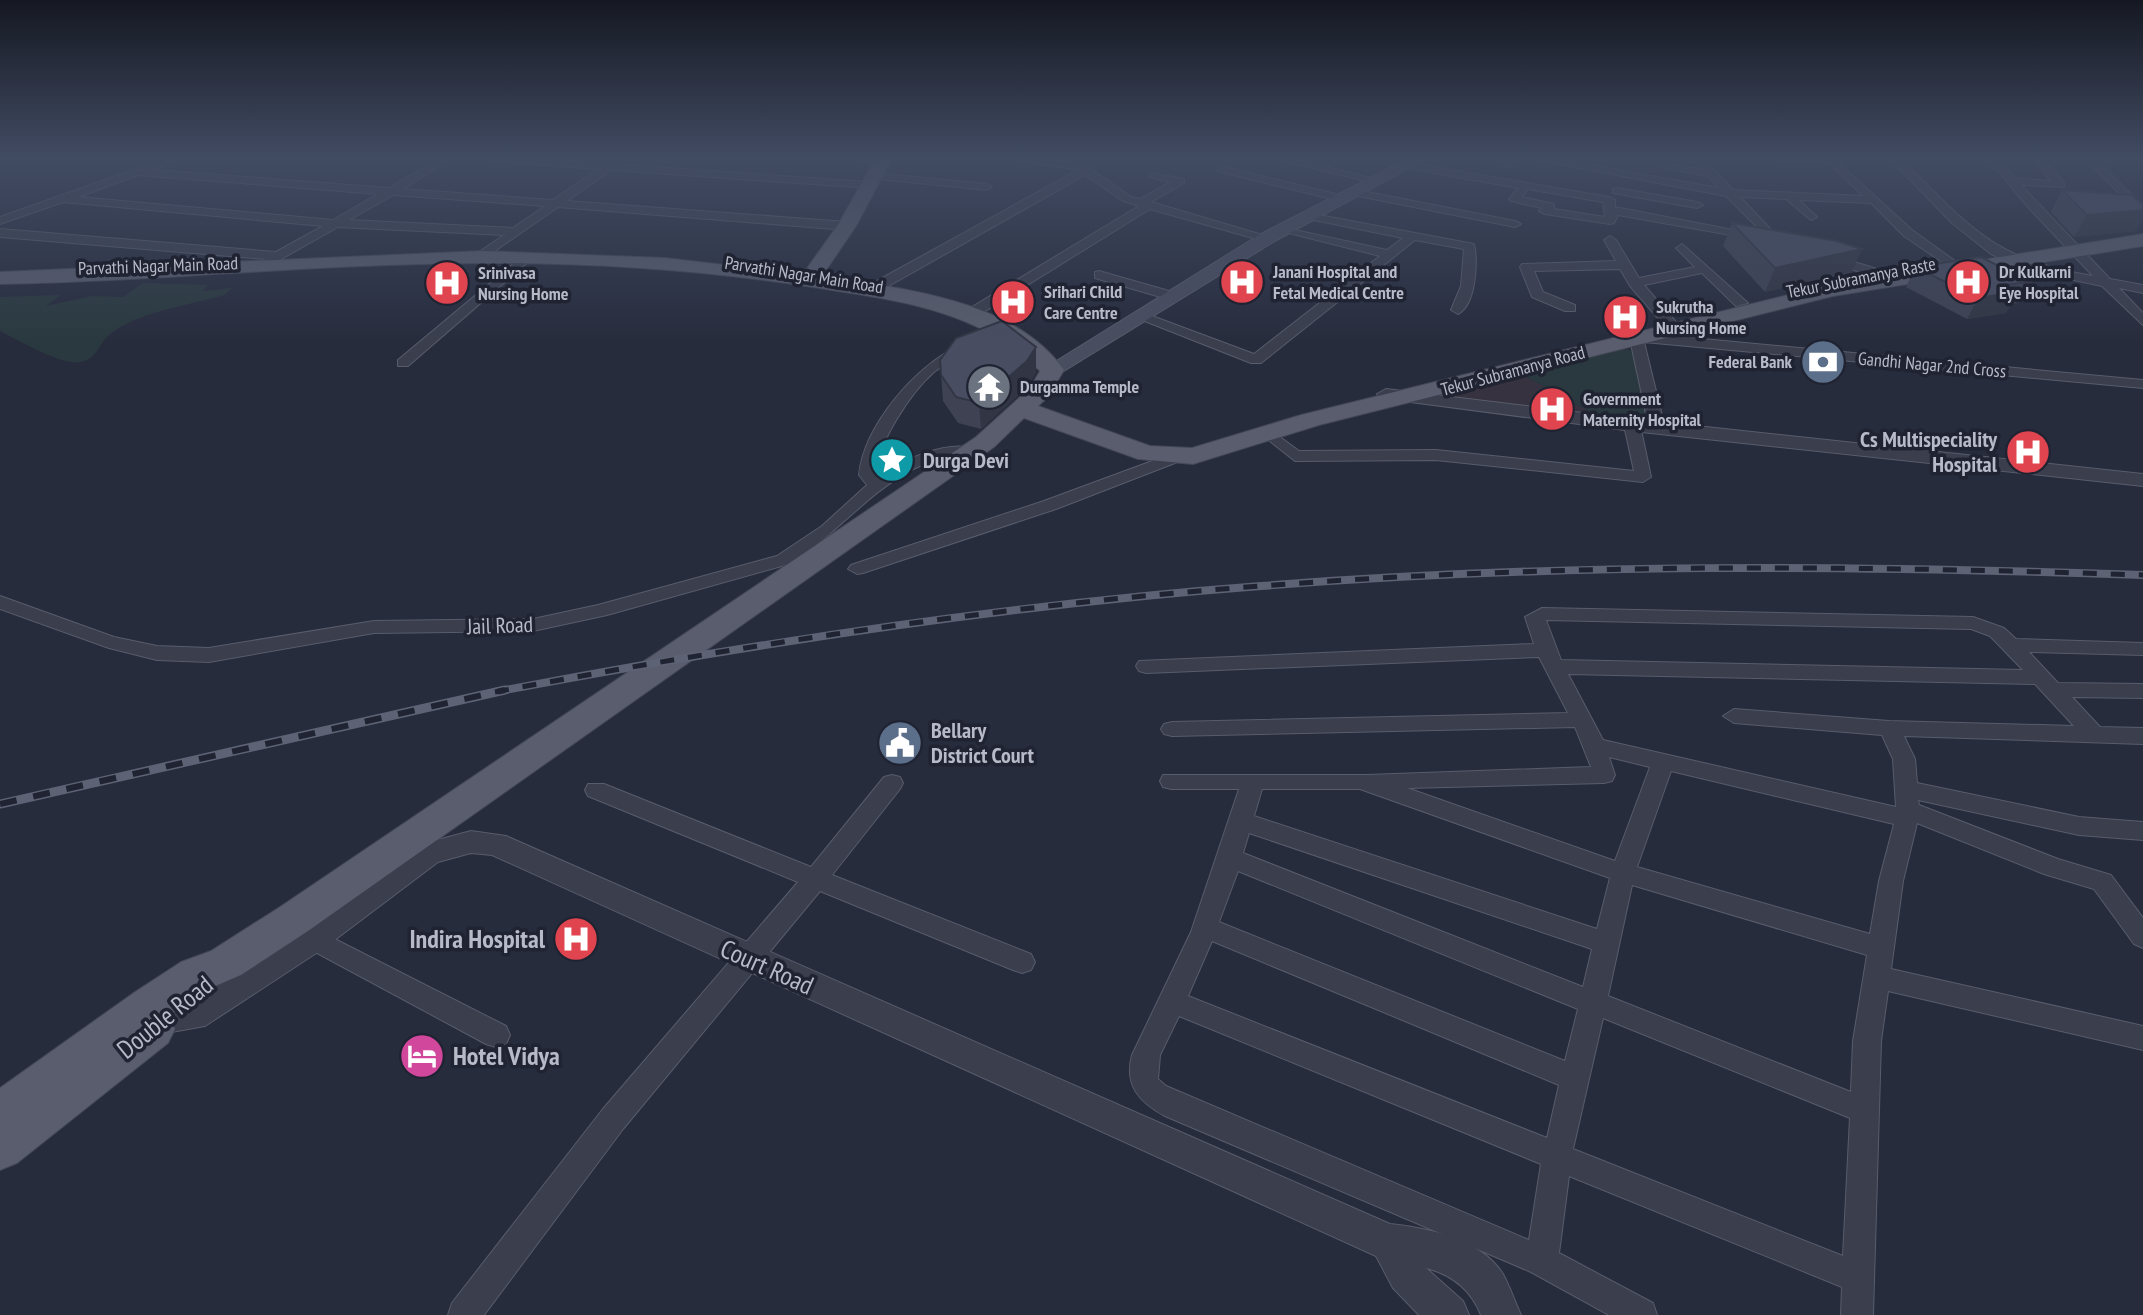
<svg xmlns="http://www.w3.org/2000/svg" width="2143" height="1315" font-family="'PT Sans Narrow',sans-serif">
  <rect width="100%" height="100%" fill="#272c3d"/>
  <!-- medical -->
  <path fill="#36323f" d="M1523 375 1605 420 1435 397Z"/>
  <!-- green -->
  <g fill="#2a393f">
    <path d="M143 283 208 285 203 291 232 288 224 295C188 306 136 311 107 337 98 346 96 359 81 362 62 366 18 340 0 331V297L60 295 46 306 92 296 123 297Z"/>
    <path d="M1620 346 1634 352 1653 427 1605 420 1523 375Z"/>
  </g>
  <g fill="none" stroke-linecap="round" stroke-linejoin="round">
    <!-- minor casing -->
    <g stroke="#585c6b" stroke-width="2">
      <g id="minor">
        <path d="M167 158H181L153 170 389 188 441 158H453L403 189 553 200 598 169 486 161 481 158H528L868 182 873 185 868 188 611 170 567 201 847 222 853 226 847 230 558 207 486 257 482 256V250L504 235 338 227 265 268 259 264 265 259 0 237V229L276 252 323 226 63 202 0 224V217ZM138 175 378 194 333 220 78 197ZM393 195 545 206 513 228 349 220Z"/>
        <path d="M846 158H887L888 160 883 163Z"/>
        <path d="M1003 158 1081 162 1131 197 1140 199 1170 182 1150 177V173L1184 179V183L1151 202 1273 238 1267 242 1150 209 982 313H972V307L1139 206 1123 201 1085 175 885 288H875V282L1078 170Z"/>
        <path d="M1269 158H1287L1380 180 1375 183Z"/>
        <path d="M1509 158H1519L1508 168 1503 165Z"/>
        <path d="M1528 158H1550L1719 188 1708 176 1658 167 1663 164 1701 169 1692 158H1703L1733 190 1863 196 1829 163 1779 161 1774 158H1833L1912 230 1955 261 1945 264 1904 236 1871 203 1799 200 1817 217 1811 220 1786 199 1740 197 1777 236 1779 239 1773 243 1726 196Z"/>
        <path d="M1889 158H1900C1971 227 1990 259 2093 276L2027 206 1988 158H1998L2015 178 2051 181 2032 158H2042L2064 183V187L2021 185 2110 279 2143 285V293L2119 288 2143 313V325L2102 286 2031 271 1991 254 1952 223Z"/>
        <path d="M2084 158H2095L2143 207V217Z"/>
        <path d="M1404 162 1609 197 1615 200V207L1759 235 1753 239 1618 215 1614 223 1610 224 1545 214 1539 211 1542 208 1511 201 1509 199 1518 188 1400 167V163ZM1528 189 1603 202 1605 217 1554 209V204L1522 197Z"/>
        <path d="M1221 166 1344 196 1346 198 1340 201 1217 171V167Z"/>
        <path d="M873 173 987 184 992 187 987 190 869 178 868 176Z"/>
        <path d="M1617 188 1697 202 1703 205 1697 208 1613 193V189Z"/>
        <path d="M1352 189 1515 221 1521 224 1515 227 1348 194V190Z"/>
        <path d="M1308 213 1474 244C1478 262 1476 305 1458 314L1451 310 1461 286 1464 249 1415 240 1261 363H1251L1132 316 1144 313 1254 354 1380 256 1281 231V227L1387 250 1403 238 1304 218V214Z"/>
        <path d="M1610 236 1616 240 1639 278 1695 267 1676 248 1682 244 1748 303 1736 306 1702 273 1644 285 1682 329 1675 333 1670 332 1630 286 1620 269 1534 271 1543 292 1575 305V311H1565L1532 297 1520 267 1522 264 1616 261 1604 240Z"/>
        <path d="M1829 254 1880 270 1882 273 1876 277 1825 261V255Z"/>
        <path d="M524 255 528 256V262L408 366H398V360Z"/>
        <path d="M1099 271 1176 293 1178 296 1171 300 1095 278V272Z"/>
        <path d="M1621 327 1638 333 2143 380V388L1644 342 1665 428 1657 433 1649 428 1630 339 1614 331Z"/>
        <path d="M959 346 971 349C961 358 945 363 934 372 910 393 878 443 875 474L878 477C903 460 943 441 974 448V454C953 459 933 459 913 469 867 493 834 537 789 564L607 615 533 631 374 633 209 662 157 660 109 648 0 609V596L114 637 157 646 209 648 374 621 533 619 598 605 777 556 822 526 867 485 859 475C864 426 915 366 959 346Z"/>
        <path d="M1632 420 1640 425 1651 477 1643 482 1436 460 1295 461 1261 434 1269 429 1299 451 1436 450 1634 471 1624 425Z"/>
        <path d="M1174 453 1180 455V461L1056 509 863 573 857 574 848 569 851 565 1044 501Z"/>
        <path d="M1542 608 1973 617 2004 628 2016 639 2143 643V655L2029 652 2058 683 2143 684V698L2072 697 2100 727 2143 728V744L1904 736 1915 759 1917 783 2079 817 2143 822V840L2079 835 1918 800 1919 805 2058 859 2111 875 2143 918V948L2134 944 2094 889 2044 874 1917 823 1903 881 1891 969 2143 1026V1050L1888 991 1881 1041 1873 1315H1841L1842 1287 1569 1176 1559 1253 1653 1303 1657 1315H1609L1531 1272 1165 1116C1139 1102 1124 1085 1132 1055L1191 932 1239 789H1171L1163 787 1160 781 1163 775H1367L1591 767 1575 727 1172 736 1164 734 1161 729 1164 724 1172 722 1568 713 1539 657 1146 673 1139 671 1136 666 1139 661 1534 644 1525 617ZM1546 620 1971 629 1990 636 2023 670 1561 660ZM1568 674 2035 684 2074 726 1889 721 1734 709 1723 716 1734 723 1882 735 1893 759 1896 807 1603 740ZM1609 757 1650 767 1615 861 1407 788 1604 783 1612 781 1615 775ZM1671 771 1894 824 1879 881 1870 934 1637 867ZM1262 789H1360L1610 878 1597 929 1254 816ZM1249 833 1592 949 1583 987 1243 853ZM1238 871 1578 1009 1565 1061 1219 922ZM1632 885 1867 955 1853 1041 1851 1092 1608 996ZM1212 941 1559 1085 1547 1138 1188 996ZM1179 1016 1541 1164 1529 1240 1166 1086 1158 1079 1160 1055ZM1603 1018 1850 1118 1843 1256 1573 1149Z"/>
        <path d="M892 775 900 777 903 783 900 789 832 875 1031 954 1035 962 1031 970 1022 973 1013 970 820 891 623 1129 484 1315H448L452 1303 603 1109 798 882 588 796 585 790 588 784H604L811 867 884 777Z"/>
        <path d="M313 928 506 1026 510 1035 506 1044 496 1047 486 1044 304 946 300 939 304 932Z"/>
      </g>
    </g>
    <!-- tertiary casing -->
    <g stroke="#585c6b" stroke-width="2">
      <g id="tertiary">
        <path d="M1386 389 1632 419 2143 474V486L1632 431 1380 398 1377 394Z"/>
        <path d="M471 831 506 836 1390 1224C1428 1228 1481 1239 1503 1274 1510 1287 1515 1302 1521 1315H1481C1471 1290 1453 1275 1426 1268L1463 1301 1469 1315H1419L1393 1288 1376 1256 492 855 471 853 438 862 324 948 205 1026 166 1033 155 1029 150 1019 155 1009 189 1002 204 993 302 930 419 845Z"/>
      </g>
    </g>
    <!-- secondary casing -->
    <g stroke="#585c6b" stroke-width="2">
      <path id="secondary" d="M1409 158H1427L1273 242 1059 374H1045L1042 370 1261 234Z"/>
    </g>
    <!-- primary casing -->
    <g stroke="#444756" stroke-width="2">
      <path id="primary" d="M876 158H892L856 226 822 276C901 289 1013 298 1064 370L1048 397 1038 406 1150 446 1192 448 1301 415 1833 284 2143 234V246L1833 296 1319 425 1193 464 1138 459 1024 418 994 447 308 931 241 975 211 988 169 1016 175 1029 168 1043 17 1163 0 1170V1088L135 992 181 962 211 951 280 907 976 437 1030 388 1040 371C980 309 894 300 813 287 684 267 552 260 422 264 281 267 141 282 0 284V272L483 251 665 258 803 274 838 225Z"/>
    </g>
    <!-- minor -->
    <use href="#minor" fill="#3a3e4d" fill-rule="evenodd"/>
    <!-- tertiary -->
    <use href="#tertiary" fill="#3a3e4d" fill-rule="evenodd"/>
    <!-- secondary -->
    <use href="#secondary" fill="#494d60" fill-rule="evenodd"/>
    <!-- primary -->
    <use href="#primary" fill="#595d6d" fill-rule="evenodd"/>
    <!-- rail-far1 casing -->
    <g stroke="#5d6274" stroke-width="8">
      <path id="rail-far1" d="M495 692C748 644 1004 605 1261 586 1555 563 1849 565 2143 575"/>
    </g>
    <!-- rail casing -->
    <g stroke="#5d6274" stroke-width="9">
      <path id="rail" d="M0 804 505 690"/>
    </g>
    <!-- rail-far1 -->
    <use href="#rail-far1" stroke="#1f2332" stroke-width="5" stroke-dasharray="14" stroke-linecap="butt"/>
    <!-- rail -->
    <use href="#rail" stroke="#1f2332" stroke-width="6" stroke-dasharray="17" stroke-linecap="butt"/>
  </g>
  <!-- wall -->
  <g fill="#3e4253">
    <path d="M2062 190 2136 231 2074 237 2051 212Z"/>
    <path d="M1732 223 1852 272 1765 292 1723 246Z"/>
    <path d="M1915 267 2030 282 2019 303 2011 304 2006 313 1967 319 1906 287Z"/>
    <path d="M1036 372 1028 386 981 429 958 423 943 401 941 375Z"/>
  </g>
  <!-- shaded-wall -->
  <g fill="#323644">
    <path d="M2143 210V220L2136 231 2074 237 2087 215Z"/>
    <path d="M1862 249 1852 272 1765 292 1775 268Z"/>
    <path d="M2017 292 2006 313 1967 319 1978 298Z"/>
    <path d="M1036 347V372L1028 386 981 429 979 403Z"/>
  </g>
  <!-- building -->
  <g fill="#484d61" stroke="#323644" stroke-width="2">
    <path d="M2062 190 2131 195 2143 204V210L2087 215Z"/>
    <path d="M1732 223 1837 241 1862 249 1775 268Z"/>
    <path d="M1981 257 2030 282 2002 285 2017 292 1978 298 1915 267Z"/>
    <path d="M1002 321 1036 347 1027 361 979 403 956 397 941 375 940 360 956 338Z"/>
  </g>
  <!-- sky -->
  <linearGradient id="sky" x2="0" y2="1"><stop stop-color="#151822"/><stop offset="0.46" stop-color="#414b62"/><stop offset="1" stop-color="#414b62" stop-opacity="0"/></linearGradient>
  <rect width="2143" height="342" fill="url(#sky)"/>
  <!-- icons -->
  <defs>
    <g id="hospital-disc" transform="scale(2.3)"><circle r="9.5" fill="#e0444e" stroke="#1f2332"/><path d="M-5-5h3v3.5h4V-5h3V5h-3V1.5h-4V5h-3Z" fill="#fff"/></g>
    <g id="bank-disc" transform="scale(2.3)"><circle r="9.5" fill="#5c6f8a" stroke="#1f2332"/><path d="M-6-4H6V4H-6ZM0-2.3a2.3 2.3 0 1 0 0 4.6a2.3 2.3 0 1 0 0-4.6Z" fill="#fff"/></g>
    <g id="temple-disc" transform="scale(2.3)"><circle r="9.5" fill="#6b7280" stroke="#1f2332"/><path d="M0-6L5-2H3V0L6.5 2.5H4V6H1.5V3h-3V6H-4V2.5H-6.5L-3 0V-2H-5Z" fill="#fff"/></g>
    <g id="sight-disc" transform="scale(2.3)"><circle r="9.5" fill="#0f9aa8" stroke="#1f2332"/><path d="M0-6L1.8-2.2L6-1.7L2.9 1.2L3.7 5.4L0 3.3L-3.7 5.4L-2.9 1.2L-6-1.7L-1.8-2.2Z" fill="#fff"/></g>
    <g id="civic-disc" transform="scale(2.3)"><circle r="9.5" fill="#5c6f8a" stroke="#1f2332"/><path d="M-.6-6.5H3V-4.5H.6V-3L4-1V1h2V6H-6V1h2V-1L-.6-3ZM-1.2 2.5V6h2.4V2.5Z" fill="#fff"/></g>
    <g id="hotel-disc" transform="scale(2.3)"><circle r="9.5" fill="#d1479c" stroke="#1f2332"/><path d="M-6-4.5h1.5V1H6V5H4.5V3h-9V5H-6ZM-4 0a1.8 1.8 0 1 1 3.6 0ZM.5 0V-2.5h3Q6-2.5 6 0Z" fill="#fff"/></g>
  </defs>
  <g fill-rule="evenodd">
    <use href="#hospital-disc" x="1242" y="282"/>
    <use href="#hospital-disc" x="1968" y="282"/>
    <use href="#hospital-disc" x="447" y="283"/>
    <use href="#hospital-disc" x="1013" y="302"/>
    <use href="#hospital-disc" x="1625" y="317"/>
    <use href="#bank-disc" x="1823" y="362"/>
    <use href="#temple-disc" x="989" y="387"/>
    <use href="#hospital-disc" x="1552" y="409"/>
    <use href="#hospital-disc" x="2028" y="452"/>
    <use href="#sight-disc" x="892" y="460"/>
    <use href="#civic-disc" x="900" y="743"/>
    <use href="#hospital-disc" x="576" y="939"/>
    <use href="#hotel-disc" x="422" y="1056"/>
  </g>
  <g text-anchor="middle" stroke-width="7" stroke-linejoin="round" paint-order="stroke">
    <!-- far-street labels -->
    <g font-size="18" fill="#b7bac8" stroke="#1f2332">
      <text transform="translate(158 266) rotate(-2)" y="6">Parvathi Nagar Main Road</text>
      <text transform="translate(804 275) rotate(9)" y="6">Parvathi Nagar Main Road</text>
      <text transform="translate(1861 278) rotate(-11)" y="6">Tekur Subramanya Raste</text>
      <text transform="translate(1932 365) rotate(5)" y="6">Gandhi Nagar 2nd Cross</text>
      <text transform="translate(1513 371) rotate(-15)" y="6">Tekur Subramanya Road</text>
    </g>
    <!-- far-poi labels -->
    <g font-size="18" font-weight="bold" fill="#b7bac8" stroke="#1f2332" text-anchor="start">
      <text x="1273" y="278">Janani Hospital and<tspan x="1273" dy="21">Fetal Medical Centre</tspan></text>
      <text x="1999" y="278">Dr Kulkarni<tspan x="1999" dy="21">Eye Hospital</tspan></text>
      <text x="478" y="279">Srinivasa<tspan x="478" dy="21">Nursing Home</tspan></text>
      <text x="1044" y="298">Srihari Child<tspan x="1044" dy="21">Care Centre</tspan></text>
      <text x="1656" y="313">Sukrutha<tspan x="1656" dy="21">Nursing Home</tspan></text>
      <text x="1792" y="368" text-anchor="end">Federal Bank</text>
      <text x="1020" y="393">Durgamma Temple</text>
      <text x="1583" y="405">Government<tspan x="1583" dy="21">Maternity Hospital</tspan></text>
    </g>
    <!-- poi labels -->
    <g font-size="22" font-weight="bold" fill="#b7bac8" stroke="#1f2332" text-anchor="start">
      <text x="1997" y="447" text-anchor="end">Cs Multispeciality<tspan x="1997" dy="25">Hospital</tspan></text>
      <text x="923" y="468">Durga Devi</text>
      <text x="931" y="738">Bellary<tspan x="931" dy="25">District Court</tspan></text>
    </g>
    <!-- street labels -->
    <g font-size="22" fill="#b7bac8" stroke="#1f2332">
      <text transform="translate(500 625) rotate(-2)" y="8">Jail Road</text>
    </g>
    <!-- near-poi labels -->
    <g font-size="26" font-weight="bold" fill="#b7bac8" stroke="#1f2332" text-anchor="end">
      <text x="545" y="948">Indira Hospital</text>
      <text x="453" y="1065" text-anchor="start">Hotel Vidya</text>
    </g>
    <!-- near-street labels -->
    <g font-size="26" fill="#b7bac8" stroke="#1f2332">
      <text transform="translate(767 967) rotate(24)" y="9">Court Road</text>
      <text transform="translate(165 1017) rotate(-39)" y="9">Double Road</text>
    </g>
  </g>
</svg>
